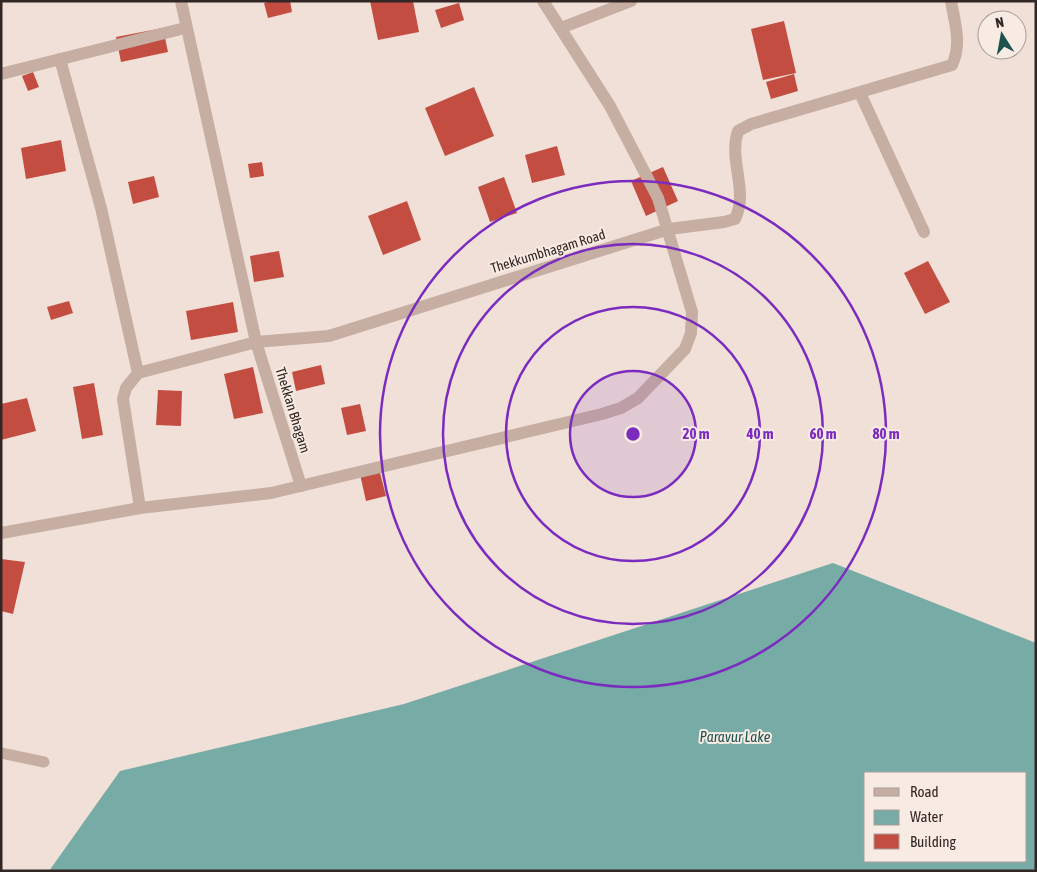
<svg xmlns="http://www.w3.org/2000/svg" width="1037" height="872" font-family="'Asap Condensed',sans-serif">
  <rect width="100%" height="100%" fill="#f0e0d7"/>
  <!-- water -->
  <path fill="#77aca6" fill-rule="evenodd" d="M833 563 1036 643V871H49L120 771 404 704ZM866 773H1026V861H866Z"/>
  <!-- building -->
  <g fill="#c34d41">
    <path d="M271 1H290L292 12 268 18 264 3Z"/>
    <path d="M370 1H413L419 32 378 40Z"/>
    <path d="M459 3 464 20 441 28 435 10Z"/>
    <path d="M784 21 796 73 763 80 751 29Z"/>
    <path d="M163 28 168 52 121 62 116 37Z"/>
    <path d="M33 72 39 87 28 91 22 76Z"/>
    <path d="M794 74 798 91 771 99 766 82Z"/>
    <path d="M474 87 494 136 445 156 425 108Z"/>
    <path d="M61 140 66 171 26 179 21 148Z"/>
    <path d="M557 146 565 175 532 183 525 155Z"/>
    <path d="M262 162 264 176 250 178 248 164Z"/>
    <path d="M663 167 678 201 646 216 631 181Z"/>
    <path d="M154 176 159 197 133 204 128 182Z"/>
    <path d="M504 177 517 213 490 222 478 187Z"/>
    <path d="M407 201 421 240 383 255 368 216Z"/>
    <path d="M279 251 284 277 254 282 250 256Z"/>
    <path d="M928 261 950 302 925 314 904 273Z"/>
    <path d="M69 301 73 313 51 320 47 307Z"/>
    <path d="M233 302 238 332 191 340 186 311Z"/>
    <path d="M321 365 325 384 296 391 292 372Z"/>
    <path d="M253 367 263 413 234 419 224 374Z"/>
    <path d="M94 383 103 435 82 439 73 387Z"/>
    <path d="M158 390 182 391 181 426 156 425Z"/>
    <path d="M27 398 36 431 1 440V404Z"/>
    <path d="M360 404 366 431 347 435 341 408Z"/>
    <path d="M378 465 386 496 366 501 359 470Z"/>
    <path d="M1 559 25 562 13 614 1 611Z"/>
  </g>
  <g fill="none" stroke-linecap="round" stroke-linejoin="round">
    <!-- lane -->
    <path stroke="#c7aea3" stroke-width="11" d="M1 753 44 762"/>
    <!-- street -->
    <g stroke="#c7aea3" stroke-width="12">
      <path d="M181 1 256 342 301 486"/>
      <path d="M561 28 631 1"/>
      <path d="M60 59 101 208 138 373"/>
      <path d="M1 74 185 28"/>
      <path d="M860 93 924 232"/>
      <path d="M140 508 123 399 126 388 138 373 256 342 329 336 669 229 724 222 735 219C749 191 728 160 738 131L751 124 952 65C962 44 955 24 951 1"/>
      <path d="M1 533 140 508 271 493 602 414 621 408 638 398 685 349 691 333 692 312 658 198 610 106 543 1"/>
    </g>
  </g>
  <!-- distance rings -->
  <circle cx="633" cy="434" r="63" fill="#7b2cbf" fill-opacity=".12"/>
  <g fill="none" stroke="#7b2cbf" stroke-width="2.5">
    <circle cx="633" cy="434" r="63"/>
    <circle cx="633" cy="434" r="127"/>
    <circle cx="633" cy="434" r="190"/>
    <circle cx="633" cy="434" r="253"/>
  </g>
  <g text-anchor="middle" stroke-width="4" stroke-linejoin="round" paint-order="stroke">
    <!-- street labels -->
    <g font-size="14" fill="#332725" stroke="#f8ebe3">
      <text transform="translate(548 251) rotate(-17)" y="5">Thekkumbhagam Road</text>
      <text transform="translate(293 410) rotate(73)" y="5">Thekkan Bhagam</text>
    </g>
    <!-- water labels -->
    <g font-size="15" font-style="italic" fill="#1c534e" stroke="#f8ebe3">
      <text x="735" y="742">Paravur Lake</text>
    </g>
  </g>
  <circle cx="633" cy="434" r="8" fill="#7b2cbf" stroke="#f8ebe3" stroke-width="2.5"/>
  <g font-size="15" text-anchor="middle" font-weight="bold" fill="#7b2cbf" stroke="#f8ebe3" stroke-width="4" stroke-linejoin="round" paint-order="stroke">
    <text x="696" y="439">20 m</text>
    <text x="760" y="439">40 m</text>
    <text x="823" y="439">60 m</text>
    <text x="886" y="439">80 m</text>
  </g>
  <!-- border -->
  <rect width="1037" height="872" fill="none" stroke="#332725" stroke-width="5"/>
  <!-- legend -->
  <rect x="864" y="772" width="162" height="90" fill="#f8ebe3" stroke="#a99d97"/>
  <rect x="874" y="788" width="25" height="8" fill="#c7aea3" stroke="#a99d97"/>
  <text x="910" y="797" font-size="15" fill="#332725">Road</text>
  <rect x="874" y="810" width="25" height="15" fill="#77aca6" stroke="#a99d97"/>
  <text x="910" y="822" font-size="15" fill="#332725">Water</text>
  <rect x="874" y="834" width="25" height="15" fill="#c34d41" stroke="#a99d97"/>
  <text x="910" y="847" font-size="15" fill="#332725">Building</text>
  <!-- north arrow -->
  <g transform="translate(1002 35) rotate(349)"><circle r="24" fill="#f8ebe3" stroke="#a99d97"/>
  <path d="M0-4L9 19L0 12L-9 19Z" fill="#1c534e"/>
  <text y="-8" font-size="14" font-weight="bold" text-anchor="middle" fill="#332725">N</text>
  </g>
</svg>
